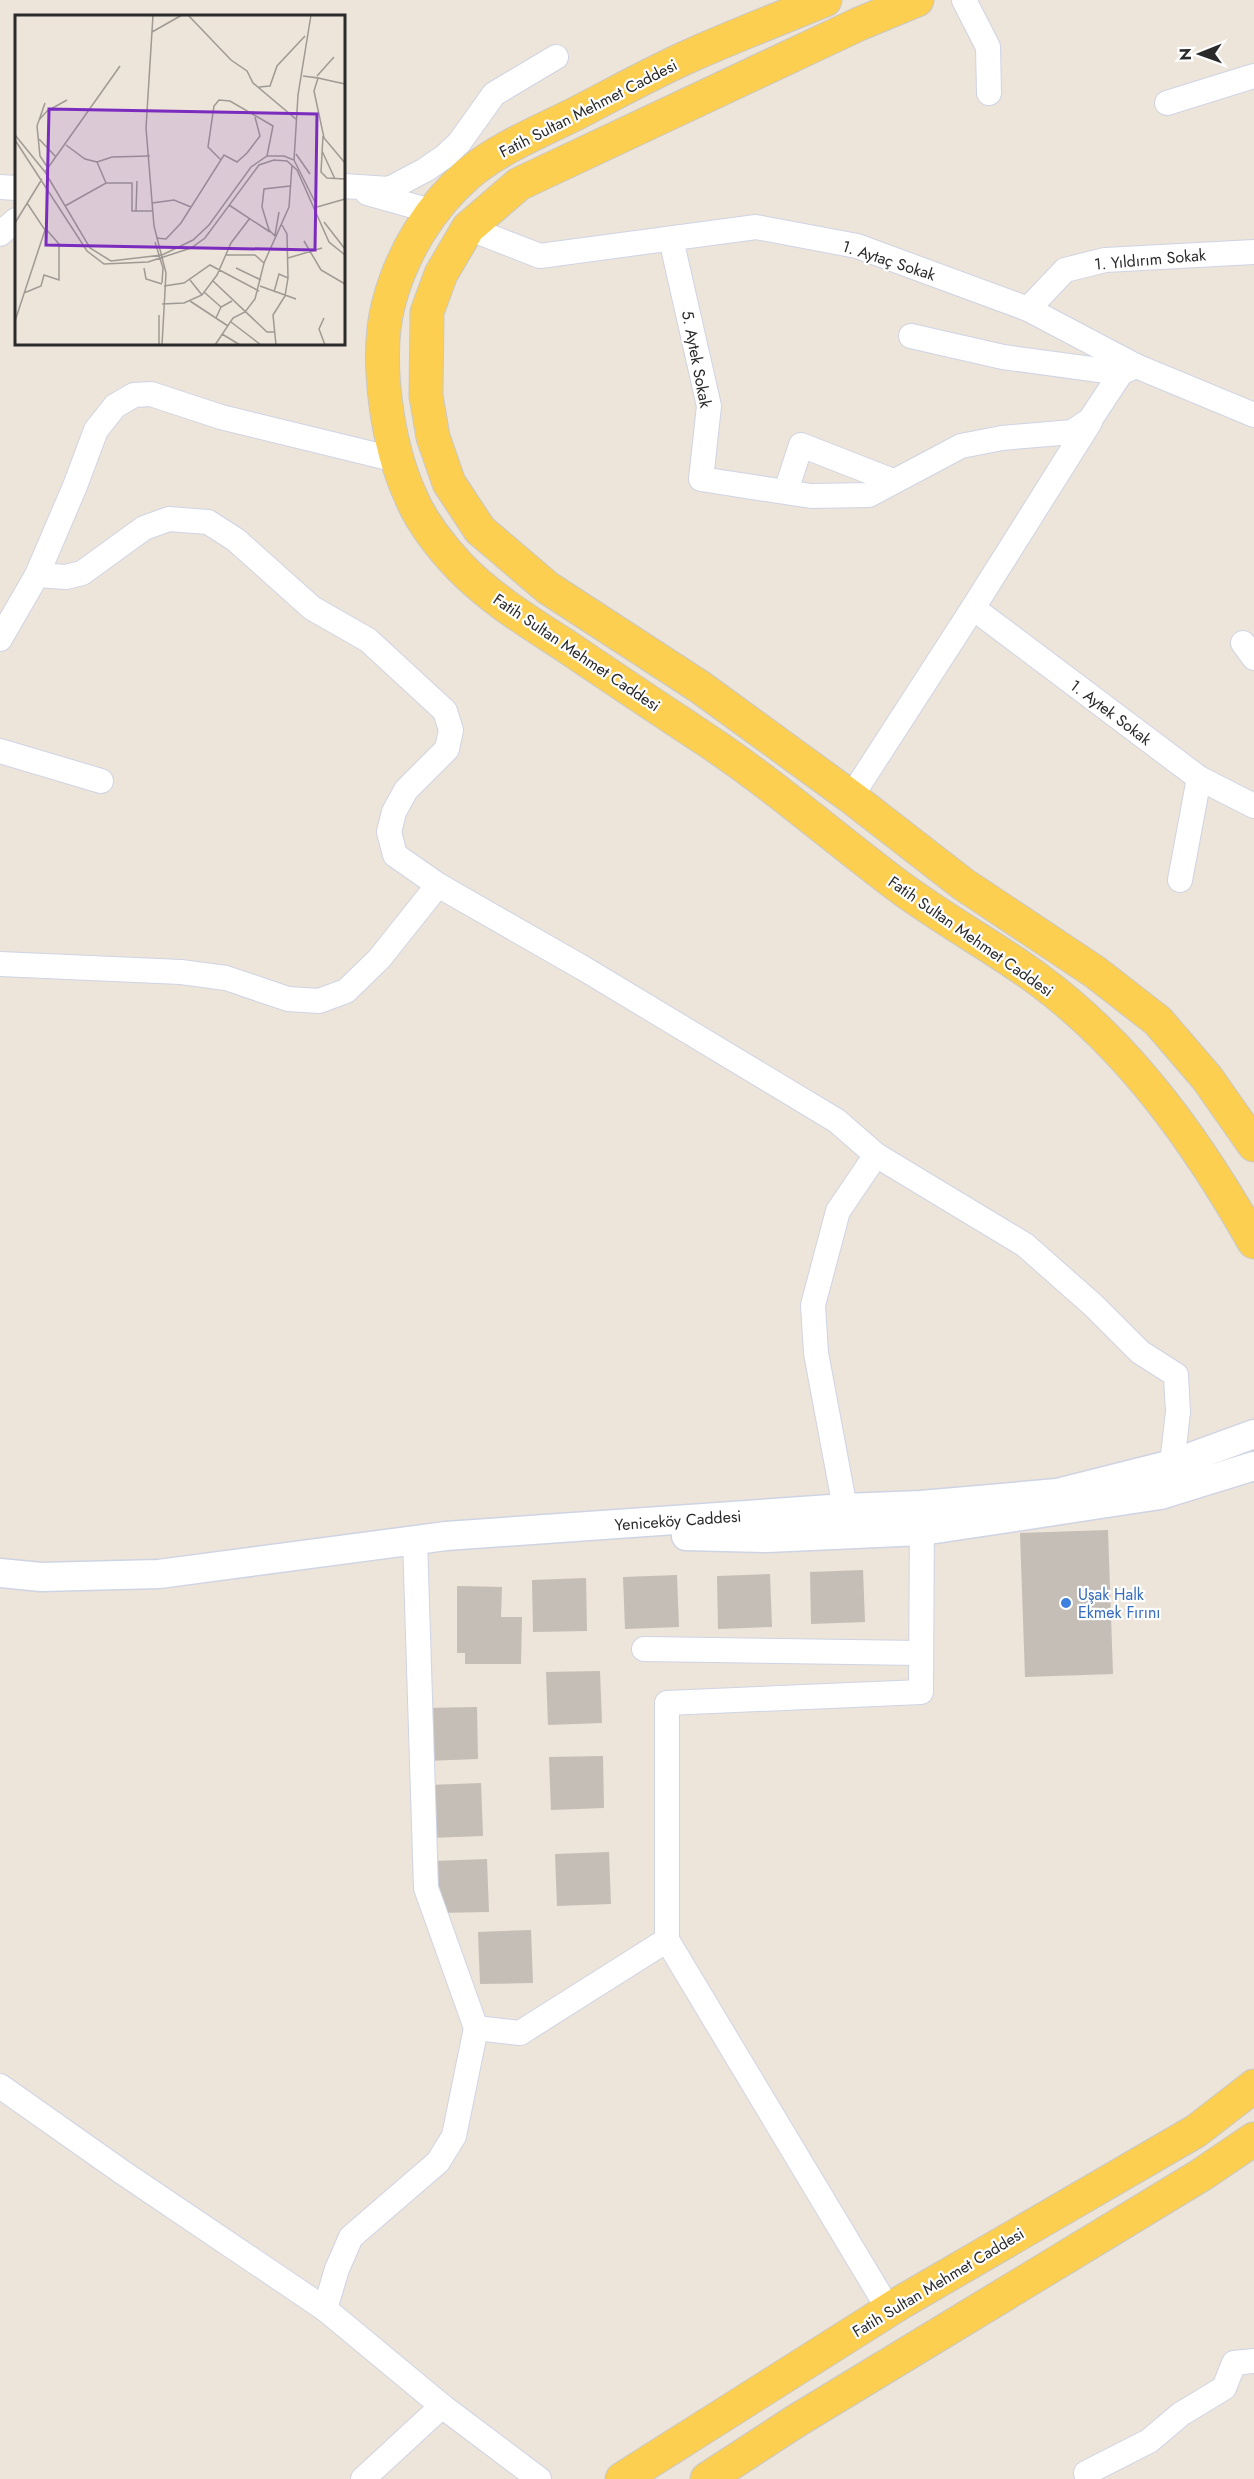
<svg xmlns="http://www.w3.org/2000/svg" width="1254" height="2479" font-family="Jost,sans-serif">
  <rect width="100%" height="100%" fill="#ede4da"/>
  <!-- building -->
  <g fill="#c5beb7">
    <path d="M1108 1530 1113 1674 1025 1677 1020 1533Z"/>
    <path d="M863 1570 865 1622 811 1624 810 1572Z"/>
    <path d="M770 1574 772 1627 718 1629 717 1576Z"/>
    <path d="M677 1575 679 1627 625 1629 623 1577Z"/>
    <path d="M586 1578 587 1631 533 1632 532 1580Z"/>
    <path d="M457 1586 502 1587 501 1617H522L521 1664H465V1653H457Z"/>
    <path d="M600 1671 602 1723 548 1725 546 1672Z"/>
    <path d="M477 1707 478 1759 425 1761 423 1708Z"/>
    <path d="M603 1756 604 1808 551 1810 549 1757Z"/>
    <path d="M481 1783 483 1836 430 1838 428 1785Z"/>
    <path d="M609 1852 611 1904 557 1906 555 1854Z"/>
    <path d="M487 1859 489 1912 436 1913 434 1861Z"/>
    <path d="M531 1930 533 1983 480 1984 478 1932Z"/>
  </g>
  <g fill="none" stroke-linecap="round" stroke-linejoin="round">
    <!-- minor casing -->
    <g stroke="#cfd4e4" stroke-width="26">
      <g id="minor">
        <path d="M964 0 988 47 989 93"/>
        <path d="M1167 103 1254 76"/>
        <path d="M344 186 389 189 425 170 444 157 459 143 494 94 556 57"/>
        <path d="M0 187 16 188"/>
        <path d="M367 193 431 211"/>
        <path d="M468 228 540 256 756 227 857 246 1028 309 1136 366 1254 415"/>
        <path d="M0 234 16 220"/>
        <path d="M671 239 709 406 701 479 811 496 869 495 961 446 1002 438 1072 432 1090 420 1121 373 1136 366"/>
        <path d="M1028 309 1065 270 1105 260 1254 252"/>
        <path d="M911 336 1003 357 1121 373"/>
        <path d="M786 491 801 445 893 481"/>
        <path d="M37 575 66 577 82 573 144 528 169 519 208 522 236 540 312 608 368 640 445 711 451 730 447 749 406 790 394 812 389 832 395 855 438 885 583 968 837 1121 876 1155 1025 1245 1093 1305 1140 1352 1176 1375 1178 1412 1172 1464"/>
        <path d="M973 608 1199 778 1254 806"/>
        <path d="M0 639 37 575 75 486 96 430 115 406 134 395 151 394 221 417 397 460"/>
        <path d="M1243 643 1254 658"/>
        <path d="M0 751 101 781"/>
        <path d="M851 797 973 608 1090 422"/>
        <path d="M1180 880 1199 778"/>
        <path d="M0 964 181 972 226 978 288 999 319 1001 346 991 379 959 438 885"/>
        <path d="M845 1508 816 1353 813 1305 838 1211 876 1155"/>
        <path d="M415 1540 426 1888 476 2028 520 2033 667 1940"/>
        <path d="M644 1649 920 1653"/>
        <path d="M0 2086 122 2172 325 2309 442 2406 539 2479"/>
        <path d="M325 2309 337 2269 351 2237 438 2162 454 2136 476 2028"/>
        <path d="M889 2310 667 1940V1703L921 1692 922 1514"/>
        <path d="M363 2479 442 2406"/>
        <path d="M1088 2479 1086 2473 1149 2441 1181 2414 1224 2388 1234 2363 1254 2361"/>
      </g>
    </g>
    <!-- tertiary casing -->
    <g stroke="#cfd4e4" stroke-width="31">
      <g id="tertiary">
        <path d="M686 1536 767 1538 922 1531 1160 1495 1254 1466"/>
        <path d="M0 1573 41 1577 159 1574 446 1536 845 1508 921 1505 1057 1493 1172 1464 1254 1434"/>
      </g>
    </g>
    <!-- primary casing -->
    <g stroke="#c8c8c8" stroke-width="35">
      <g id="primary">
        <path d="M825 0C781 18 737 35 694 54 653 72 614 94 575 114 539 132 499 148 468 174 430 207 402 253 389 302 374 357 387 445 411 497 421 521 442 548 460 567 491 599 529 622 566 646 613 678 661 710 708 741 774 785 833 837 897 885 942 919 993 946 1039 980 1131 1048 1198 1143 1254 1242"/>
        <path d="M917 0 859 24 519 184 468 228 441 274 427 312 426 396 433 437 449 483 480 530 548 588 700 687 851 797 963 884 1095 972 1158 1021 1207 1078 1254 1145"/>
        <path d="M622 2479 900 2303 1196 2131 1254 2086"/>
        <path d="M707 2479 796 2421 1201 2175 1254 2139"/>
      </g>
    </g>
    <!-- minor -->
    <use href="#minor" stroke="#fff" stroke-width="24"/>
    <!-- tertiary -->
    <use href="#tertiary" stroke="#fff" stroke-width="28"/>
    <!-- primary -->
    <use href="#primary" stroke="#fccf50" stroke-width="33"/>
  </g>
  <!-- markers -->
  <circle fill="#3f7fe0" stroke="#fff" stroke-width="2" cx="1066" cy="1603" r="6"/>
  <g text-anchor="middle" stroke-width="4.5" stroke-linejoin="round" paint-order="stroke">
    <!-- street labels -->
    <g font-size="16" fill="#2a2a2a" stroke="#fff">
      <text transform="translate(588 108) rotate(-27)" y="6">Fatih Sultan Mehmet Caddesi</text>
      <text transform="translate(1150 259) rotate(-5)" y="6">1. Yıldırım Sokak</text>
      <text transform="translate(889 260) rotate(18)" y="6">1. Aytaç Sokak</text>
      <text transform="translate(697 359) rotate(79)" y="6">5. Aytek Sokak</text>
      <text transform="translate(577 652) rotate(34)" y="6">Fatih Sultan Mehmet Caddesi</text>
      <text transform="translate(1111 712) rotate(37)" y="6">1. Aytek Sokak</text>
      <text transform="translate(971 936) rotate(35)" y="6">Fatih Sultan Mehmet Caddesi</text>
      <text transform="translate(678 1520) rotate(-4)" y="6">Yeniceköy Caddesi</text>
      <text transform="translate(938 2282) rotate(-31)" y="6">Fatih Sultan Mehmet Caddesi</text>
    </g>
    <!-- shop labels -->
    <g font-size="16" fill="#366cbe" stroke="#fff" text-anchor="start">
      <text x="1078" y="1600">Uşak Halk<tspan x="1078" dy="18">Ekmek Fırını</tspan></text>
    </g>
  </g>
  <!-- overview -->
  <g transform="translate(15 15)">
    <rect width="330" height="330" fill="#ede4da"/>
    <path fill="none" stroke="#9f9a94" stroke-width="1.5" d="M138 0 131 113 139 211 151 258 147 330M173 0 216 45 232 56 238 68 282 105M137 17 167 0M288 61 303 63 299 76 309 123 330 148M302 61 319 42M303 63 330 69M244 72 255 71 262 51 290 21M30 88 22 111 25 141 33 153M24 105 32 96 52 85M0 120 30 157 75 233 96 246 147 240 178 225 194 210 236 152 252 141H269L279 145 301 189M308 121 306 157 312 163 330 164M24 124 41 142M0 125 72 236 89 249 133 247 176 233 190 223 244 150 259 145 272 146 282 155 314 227 330 240M51 130 70 144 82 147M307 136 320 164M281 139 295 159M206 145 193 132 199 91 204 85 215 86 258 111 252 141M279 145 283 80 296 0M30 157 105 51M91 168 82 147 97 142 135 141M137 188 159 185 176 192M214 190 255 217M50 191 91 168H117V196H138M302 192 330 184M121 196 122 166M309 207 330 234M0 208 27 164M260 220 264 197M261 222 254 215 247 192 249 174 275 171M141 223 151 224 166 208 209 140 222 147 232 138 245 121 240 102M289 226 306 255 330 269M140 227 148 253 147 268M211 240H240L249 248M273 243 307 233M129 253 131 264 147 269M221 253 246 265M175 265 187 280M198 266 252 317H260M149 271 169 268 195 250 244 276M245 271 281 284M189 277 206 292M259 277 264 259 273 263M9 278 26 271 29 260 44 265V229L30 213M175 286 213 311M147 289 169 288 187 280 202 260 216 228 235 203M201 303 206 292 217 286M309 303 304 314 310 330M0 306 30 215 12 188M216 307 246 330M207 319 225 330M144 330V300M200 330 218 303 230 297 240 284 249 248 274 192 277 150M261 330 258 300 270 281 273 263 272 219 267 210"/>
    <path fill="#7b2cbf" fill-opacity="0.15" stroke="#7b2cbf" stroke-width="3" d="M34 94 302 99 300 235 31 230Z"/>
    <rect width="330" height="330" fill="none" stroke="#2a2a2a" stroke-width="3"/>
  </g>
  <!-- north arrow -->
  <g transform="translate(1200 54) rotate(269)" stroke="#ffffff" stroke-width="4.5" paint-order="stroke">
  <path d="M0-4.5L10 22L0 15L-10 22Z" fill="#2a2a2a"/>
  <text y="-9" font-size="16" font-weight="bold" text-anchor="middle" fill="#2a2a2a">N</text>
  </g>
</svg>
